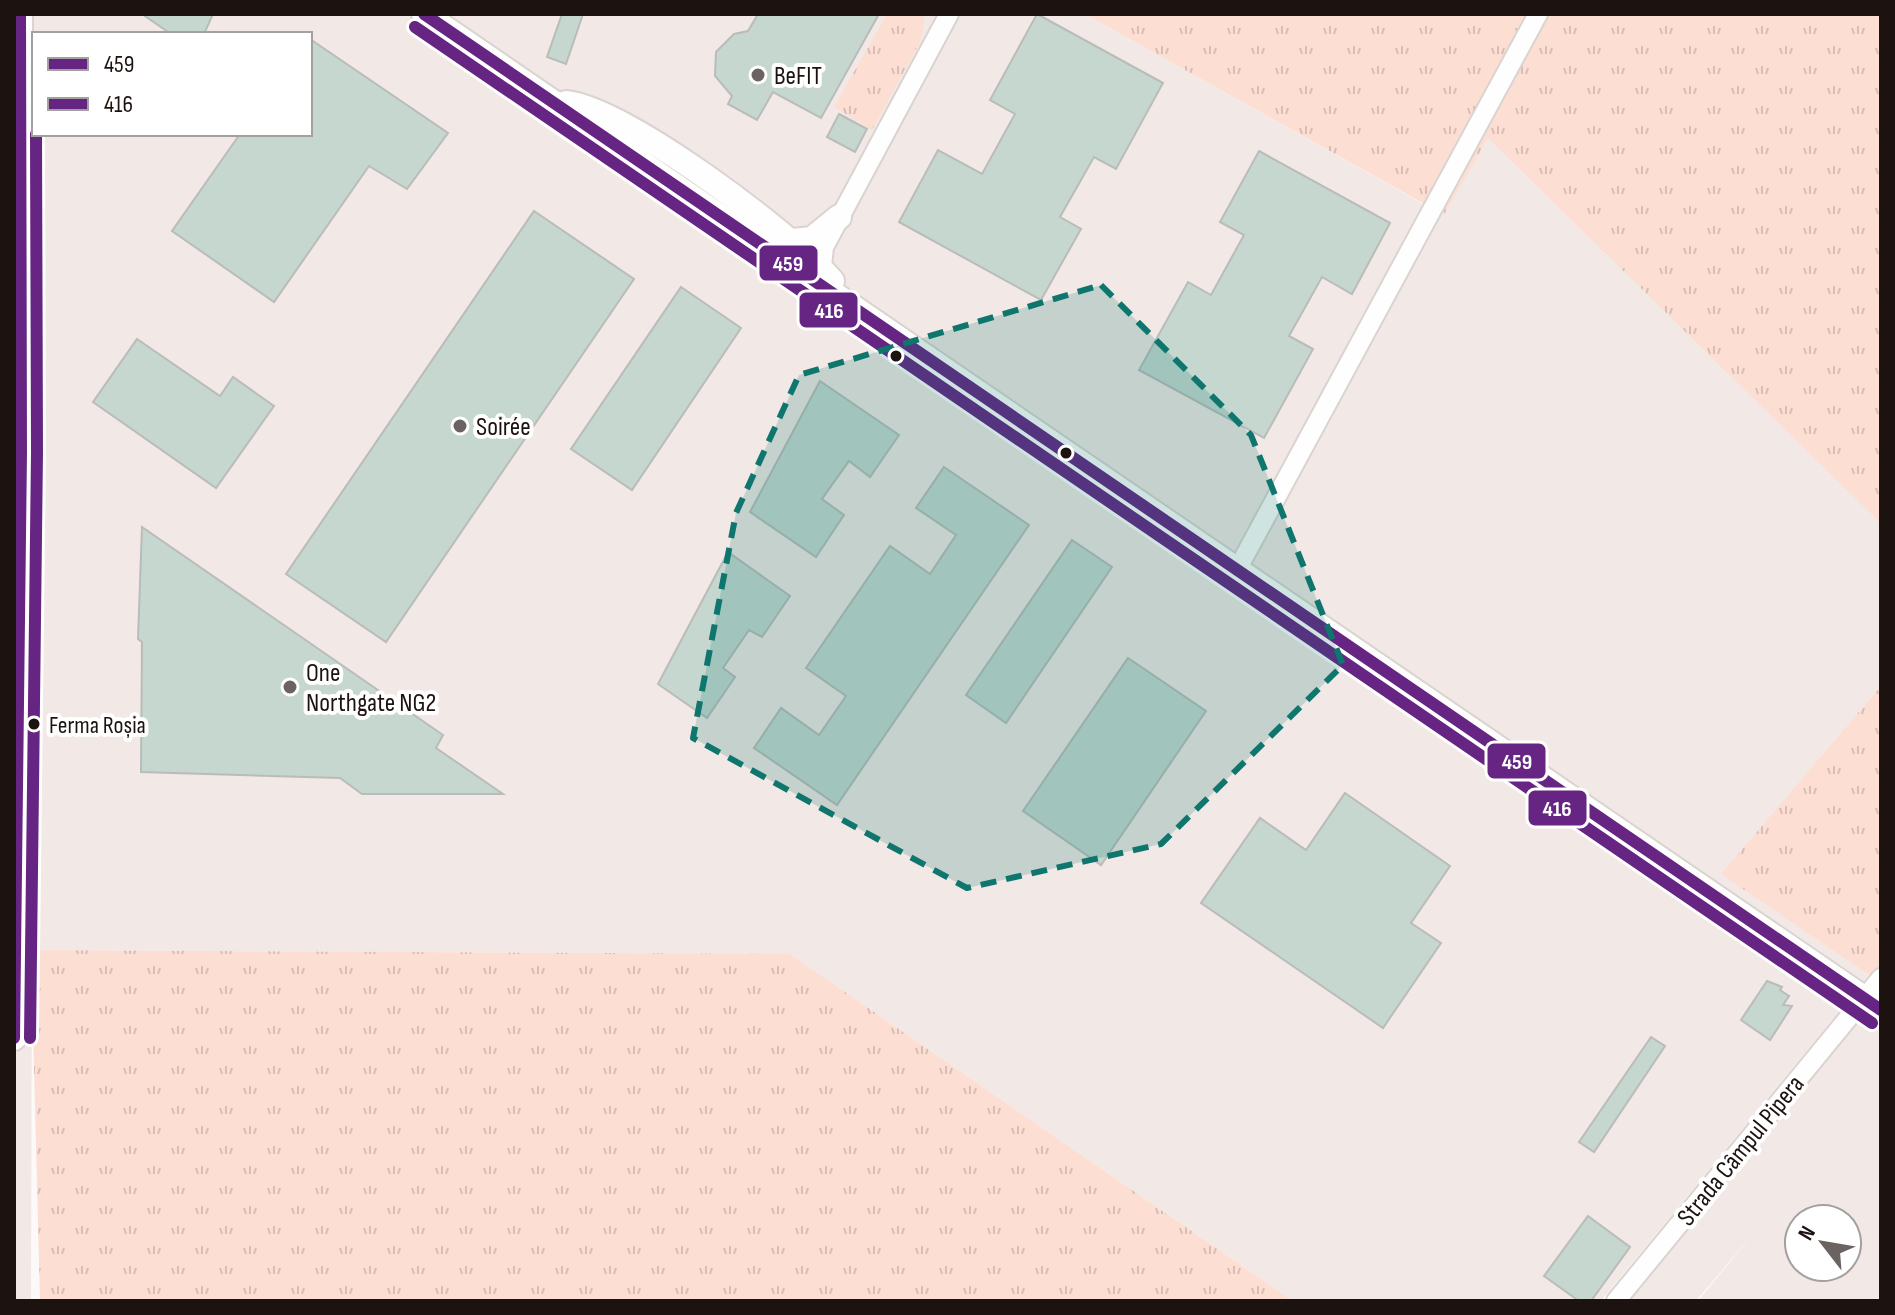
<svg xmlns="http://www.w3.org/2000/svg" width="1895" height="1315" font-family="'Sofia Sans Condensed',sans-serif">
  <defs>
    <pattern id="grass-tufts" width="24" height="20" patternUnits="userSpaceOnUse" patternTransform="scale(2)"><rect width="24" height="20" fill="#fcded3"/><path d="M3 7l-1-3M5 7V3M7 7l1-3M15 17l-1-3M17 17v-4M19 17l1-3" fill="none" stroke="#d7bdb4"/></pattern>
  </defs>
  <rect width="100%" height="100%" fill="#fcf9f8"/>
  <!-- built -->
  <g fill="#f2e8e5" fill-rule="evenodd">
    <path d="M14 14H1085L1443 215 1488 137 1881 524V686L1722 874 1869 975 1601 1301H1293L790 954 32 950 31 1301H14ZM34 34H310V134H34Z"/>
    <path d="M1881 992V1301H1698L1758 1228 1696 1301H1624ZM1799 1219H1847V1267H1799Z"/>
  </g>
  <!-- grass -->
  <g fill="url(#grass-tufts)">
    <path d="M887 14H925L921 40 872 130 834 107Z"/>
    <path d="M1085 14H1881V524L1488 138 1444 215Z"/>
    <path d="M1881 686V971L1869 975 1721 874Z"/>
    <path d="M31 950 790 954 1293 1301H40Z"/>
  </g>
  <!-- building -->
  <g fill="#c6d7d0" stroke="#b9bcba" stroke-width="2">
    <path d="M142 14H213L204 34H171Z"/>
    <path d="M562 14H583L566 64 547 57Z"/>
    <path d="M758 14H879L821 118 773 92 757 120 728 104 732 96 715 76 716 52 734 34 748 31Z"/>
    <path d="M1037 14 1163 83 1116 169 1094 157 1060 217 1081 229 1041 300 899 222 938 150 982 174 1015 114 990 100Z"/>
    <path d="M310 39 448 133 407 189 369 166 274 302 172 231 240 134H310Z"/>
    <path d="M839 114 867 129 855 152 827 137Z"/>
    <path d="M1259 151 1390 223 1352 294 1322 277 1289 336 1313 349 1264 438 1139 370 1188 282 1211 295 1244 235 1220 222Z"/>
    <path d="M534 211 634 279 386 642 286 574Z"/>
    <path d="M681 287 741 328 632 490 571 449Z"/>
    <path d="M137 339 220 396 233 377 274 406 216 488 93 402Z"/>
    <path d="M820 381 899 435 870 477 849 461 822 499 844 515 816 557 750 512Z"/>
    <path d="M944 467 1029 525 837 805 754 748 781 708 819 735 846 696 806 668 890 546 930 574 956 535 916 508Z"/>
    <path d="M142 527 443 735 436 748 503 794H362L340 778 141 772 142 642 138 639Z"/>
    <path d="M1072 540 1112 567 1006 723 966 695Z"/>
    <path d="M728 552 790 596 762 637 749 630 723 668 735 677 707 718 658 684Z"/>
    <path d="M1128 658 1206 711 1101 865 1023 811Z"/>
    <path d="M1345 793 1450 866 1411 923 1441 943 1383 1028 1201 903 1260 818 1306 850Z"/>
    <path d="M1767 981 1782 987 1780 990 1789 996 1783 1005 1792 1006 1770 1040 1741 1020Z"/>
    <path d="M1651 1037 1665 1046 1594 1152 1579 1142Z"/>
    <path d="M1588 1216 1630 1247 1591 1301H1579L1544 1276Z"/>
  </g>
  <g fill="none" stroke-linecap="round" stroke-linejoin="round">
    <!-- minor casing -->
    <g stroke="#dad4d1" stroke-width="22">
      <g id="minor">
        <path d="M821 275 824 247 949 14"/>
        <path d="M1237 570 1538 14"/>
        <path d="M1616 1301 1881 978"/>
      </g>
    </g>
    <!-- secondary casing -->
    <g stroke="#dad4d1" stroke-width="28">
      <g id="secondary">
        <path d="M424 14 1881 1010"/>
        <path d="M566 103C625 109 791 234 832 281"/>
        <path d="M783 242 812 239 839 217"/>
        <path d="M14 1038 21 452 20 14"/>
      </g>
    </g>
    <!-- minor -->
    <use href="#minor" stroke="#fffefe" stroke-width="18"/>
    <!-- secondary -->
    <use href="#secondary" stroke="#fffefe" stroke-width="24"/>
    <!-- bus-1 casing -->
    <g stroke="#fff" stroke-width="18">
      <g id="bus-1">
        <path d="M424 14 1881 1010"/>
        <path d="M14 1038 21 452 20 14"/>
      </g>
    </g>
    <!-- bus-2 casing -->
    <g stroke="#fff" stroke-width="18">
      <g id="bus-2">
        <path d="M415 27 1872 1023"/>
        <path d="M30 1038 37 452 36 134"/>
      </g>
    </g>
    <!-- bus-1 -->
    <use href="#bus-1" stroke="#662483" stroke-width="12"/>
    <!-- bus-2 -->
    <use href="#bus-2" stroke="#662483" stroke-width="12"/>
  </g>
  <!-- marked area -->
  <path fill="#0f766e" fill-opacity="0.2" stroke="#0f766e" stroke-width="6" stroke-dasharray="16 10" stroke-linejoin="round" d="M1101 285 1251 435 1343 665 1161 844 967 888 693 738 736 513 799 375Z"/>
  <!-- markers -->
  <g fill="#6a6361" stroke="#fff" stroke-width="3">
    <circle cx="758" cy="75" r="8"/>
    <circle cx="460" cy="426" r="8"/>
    <circle cx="290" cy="687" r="8"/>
  </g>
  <g fill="#1c120f" stroke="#fff" stroke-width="3">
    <circle cx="896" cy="356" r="7"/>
    <circle cx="1066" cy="453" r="7"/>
    <circle cx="34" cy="724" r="7"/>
  </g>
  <g text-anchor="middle" stroke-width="8" stroke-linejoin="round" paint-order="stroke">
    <!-- bus labels -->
    <g font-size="24" fill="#1c120f" stroke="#fff" text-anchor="start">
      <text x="49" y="733">Ferma Roșia</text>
    </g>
    <!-- poi labels -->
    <g font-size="26" fill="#1c120f" stroke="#fff" text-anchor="start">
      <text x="774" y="84">BeFIT</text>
      <text x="476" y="435">Soirée</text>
      <text x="306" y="681">One<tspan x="306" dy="30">Northgate NG2</tspan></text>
    </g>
    <!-- street labels -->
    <g font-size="26" fill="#1c120f" stroke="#fff">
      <text transform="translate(1740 1150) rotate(-51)" y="9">Strada Câmpul Pipera</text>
    </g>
  </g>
  <g stroke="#fff" stroke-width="3">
    <rect x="758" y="244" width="61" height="38" rx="8" fill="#662483"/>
    <rect x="798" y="291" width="61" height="38" rx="8" fill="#662483"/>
    <rect x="1486" y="742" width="61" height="38" rx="8" fill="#662483"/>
    <rect x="1527" y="789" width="61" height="38" rx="8" fill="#662483"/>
  </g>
  <g font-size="22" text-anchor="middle" font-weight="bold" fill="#fff">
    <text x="788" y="271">459</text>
    <text x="829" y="318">416</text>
    <text x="1517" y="769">459</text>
    <text x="1557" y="816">416</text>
  </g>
  <!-- border -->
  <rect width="1895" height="1315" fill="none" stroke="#1c120f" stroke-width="32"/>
  <!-- legend -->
  <rect x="32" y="32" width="280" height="104" fill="#ffffff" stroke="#a4a09f" stroke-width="2"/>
  <rect x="48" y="58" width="40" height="12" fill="#662483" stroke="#a4a09f" stroke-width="2"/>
  <text x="104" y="72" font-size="24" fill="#1c120f">459</text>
  <rect x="48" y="98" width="40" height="12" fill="#662483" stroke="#a4a09f" stroke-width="2"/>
  <text x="104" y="112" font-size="24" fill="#1c120f">416</text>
  <!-- north arrow -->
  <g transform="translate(1823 1243) rotate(301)"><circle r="38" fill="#ffffff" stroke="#a4a09f" stroke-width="2"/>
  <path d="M0-6L14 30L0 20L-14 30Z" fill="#6a6361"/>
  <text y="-12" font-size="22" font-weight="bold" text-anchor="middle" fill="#1c120f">N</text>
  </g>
</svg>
